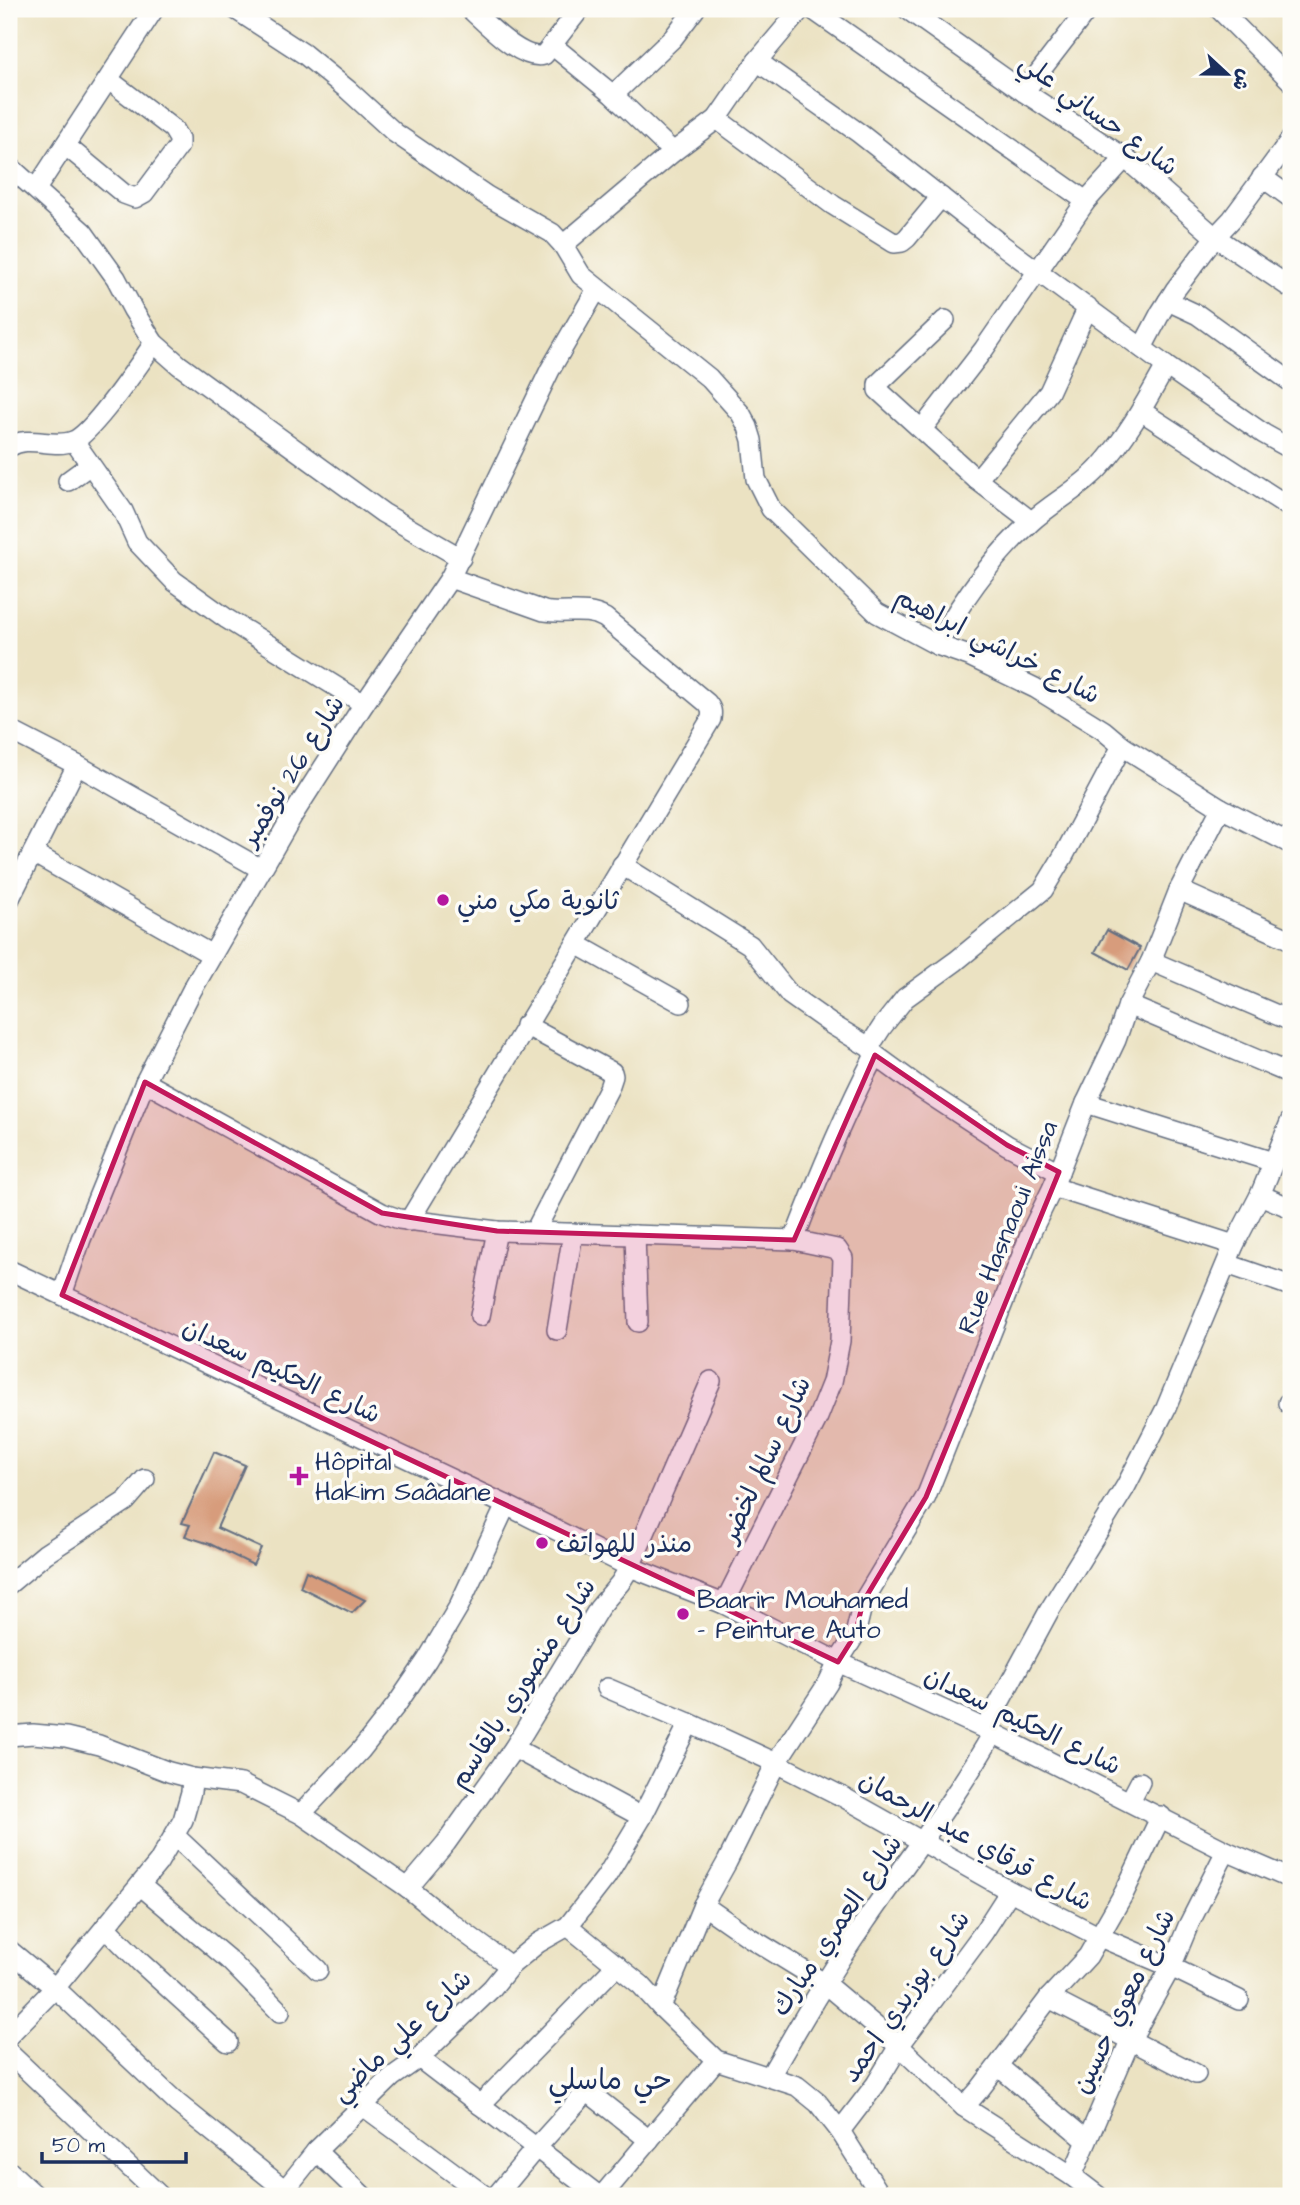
<svg xmlns="http://www.w3.org/2000/svg" width="1300" height="2205" font-family="'Architects Daughter','Playpen Sans Arabic',sans-serif">
  <rect width="100%" height="100%" fill="#fdfcf7"/>
  <filter id="ink" filterUnits="userSpaceOnUse"><feTurbulence type="fractalNoise" baseFrequency=".0143" numOctaves="2"/><feDisplacementMap in="SourceGraphic" scale="14" xChannelSelector="R" yChannelSelector="G"/><feConvolveMatrix kernelMatrix="1 2 1 2 8 2 1 2 1" color-interpolation-filters="sRGB"/></filter>
  <filter id="wash" filterUnits="userSpaceOnUse"><feTurbulence type="fractalNoise" baseFrequency=".00686" numOctaves="4" result="noise"/><feDisplacementMap in="SourceGraphic" scale="28" xChannelSelector="R" yChannelSelector="G"/><feGaussianBlur stdDeviation="1.57" result="paint"/><feColorMatrix in="noise" values="0 0 0 0 0 0 0 0 0 0 0 0 0 0 0 0 0 1.4 0 .05"/><feComposite in="paint" operator="in"/></filter>
  <g filter="url(#wash)">
    <rect width="100%" height="100%" fill="#ebe2c2"/>
    <g id="blocks">
      <!-- building -->
      <g fill="#d79c7b">
        <path d="M1107 930 1140 948 1128 970 1095 952Z"/>
        <path d="M214 1452 245 1465 217 1528 261 1548 253 1565 210 1544 185 1536 190 1525 182 1523Z"/>
        <path d="M306 1571 365 1600 352 1613 300 1587Z"/>
      </g>
    </g>
  </g>
  <g filter="url(#ink)">
    <use href="#blocks" fill-opacity="0" stroke="#646e81" stroke-width="2"/>
    <g fill="none" stroke-linecap="round" stroke-linejoin="round">
      <!-- minor casing -->
      <g stroke="#646e81" stroke-width="22">
        <g id="minor">
          <path d="M235 9 304 54 348 90 395 133 487 196 552 233 563 245 581 275 709 378 741 414 748 427 752 440 756 479 771 509 877 613 937 645 969 656 1035 688 1103 730 1122 746 1221 808 1291 844"/>
          <path d="M470 9C486 23 522 62 544 55L580 9"/>
          <path d="M812 9 1086 201"/>
          <path d="M907 9 1024 92 1125 158 1215 237 1291 288"/>
          <path d="M1219 9 1291 81"/>
          <path d="M552 45 613 95 673 152"/>
          <path d="M757 61 859 133 1002 245 1166 366 1264 434 1291 449"/>
          <path d="M1024 92 1088 9"/>
          <path d="M613 95 673 38 695 9"/>
          <path d="M717 119 833 205 894 243 902 242 907 238 941 197"/>
          <path d="M65 145 124 194 135 198 144 193 179 146V139L173 129 109 80"/>
          <path d="M9 166 83 232 116 278 133 310 154 343 179 365 383 513 461 558"/>
          <path d="M1262 177 1291 198"/>
          <path d="M36 189 154 9"/>
          <path d="M563 245 673 152 717 119 757 61 801 9"/>
          <path d="M1168 301 1198 315 1291 382"/>
          <path d="M945 320 878 384V390L977 480 1031 521"/>
          <path d="M1142 348 1161 312 1175 290 1215 237 1232 219 1291 139"/>
          <path d="M1141 411 1291 508"/>
          <path d="M922 429 984 349 1086 201 1125 158"/>
          <path d="M74 441 123 511 137 542 174 581 227 619 364 704"/>
          <path d="M9 447C29 434 52 449 73 441 92 434 141 362 154 343"/>
          <path d="M977 480 1049 392 1088 307"/>
          <path d="M68 481 90 465"/>
          <path d="M937 645C962 600 992 557 1031 522 1052 503 1078 490 1098 469 1126 439 1146 402 1166 366"/>
          <path d="M9 730 77 765 261 869"/>
          <path d="M33 853 212 955"/>
          <path d="M622 865 750 945 790 995 831 1024 869 1047 875 1055 923 1090 1007 1145 1059 1172"/>
          <path d="M1179 890 1291 940"/>
          <path d="M9 900 77 765"/>
          <path d="M576 944 681 1003"/>
          <path d="M1151 961 1291 1021"/>
          <path d="M1128 1005 1291 1074"/>
          <path d="M525 1025 612 1072 613 1076 609 1088 535 1231"/>
          <path d="M869 1047 882 1027 905 998 956 961 1043 890 1064 855 1122 746"/>
          <path d="M145 1082 382 1213 399 1219 497 1231 794 1240 837 1249 843 1258 840 1341 832 1382 818 1417 724 1604"/>
          <path d="M1086 1103 1273 1162"/>
          <path d="M1053 1187 1234 1245"/>
          <path d="M1260 1195 1291 1208"/>
          <path d="M409 1221 711 719C712 712 712 709 707 703L605 618C586 607 565 615 544 611L450 578"/>
          <path d="M635 1235 638 1322"/>
          <path d="M794 1240C818 1177 844 1115 875 1055"/>
          <path d="M1227 1264 1291 1286"/>
          <path d="M9 1270 506 1505 630 1567 724 1604 838 1662 985 1729 1226 1851 1291 1879"/>
          <path d="M62 1295 81 1239 145 1082 192 990 293 815 364 704 450 578 550 370 597 289"/>
          <path d="M480 1316 497 1231"/>
          <path d="M557 1330 573 1233"/>
          <path d="M1288 1403 1291 1404"/>
          <path d="M9 1584 45 1554 126 1501 145 1479"/>
          <path d="M607 1688 689 1723"/>
          <path d="M985 1729 1049 1611 1126 1486 1166 1408 1234 1245 1260 1195 1291 1120"/>
          <path d="M9 1736 33 1734 66 1737 99 1745 169 1772 192 1778 241 1784 301 1814 408 1888 446 1919 510 1966"/>
          <path d="M514 1748 642 1817"/>
          <path d="M1130 1801 1140 1782"/>
          <path d="M301 1814 361 1750 397 1704 427 1660 459 1606 506 1505"/>
          <path d="M175 1836 318 1970"/>
          <path d="M140 1885 229 1960 280 2012"/>
          <path d="M408 1888 446 1843 514 1748 599 1608 620 1583 630 1567 711 1381"/>
          <path d="M703 1905 749 1937 824 1983 899 2046 964 2107 1072 2176 1098 2196"/>
          <path d="M568 1926 641 1985 661 2007 716 2060 797 2086 818 2103 840 2131 881 2196"/>
          <path d="M105 1927 140 1962 228 2042"/>
          <path d="M9 1950 55 1988 177 2103 285 2190"/>
          <path d="M1049 1998 1196 2074"/>
          <path d="M661 2007 703 1905 727 1862 776 1763 828 1683 838 1662 855 1635 863 1602 926 1497 1032 1230 1053 1187 1086 1103 1116 1040 1128 1005 1151 961 1179 890 1221 808"/>
          <path d="M9 2035 55 1988 158 1863 183 1820 191 1792 192 1778"/>
          <path d="M9 2053 160 2196"/>
          <path d="M419 2058 599 2196"/>
          <path d="M998 2066 1086 2140"/>
          <path d="M770 2076C800 2024 830 1972 865 1922 908 1859 955 1800 993 1733"/>
          <path d="M362 2105 485 2196"/>
          <path d="M480 2105 617 1965"/>
          <path d="M964 2107 980 2089 1049 1998 1088 1956 1124 1893 1161 1816"/>
          <path d="M840 2131 876 2084 899 2046 983 1933 1010 1891"/>
          <path d="M316 2151 363 2196"/>
          <path d="M9 2171 36 2196"/>
          <path d="M1072 2176 1130 2041 1171 1967 1188 1926 1226 1851"/>
          <path d="M280 2196 316 2151 392 2077 419 2058 492 1988 510 1966 538 1943 568 1926 606 1877 642 1817 689 1723 776 1763 843 1797 1010 1891 1100 1937 1171 1967 1239 2000"/>
          <path d="M496 2196 535 2149 584 2095H592L649 2140"/>
          <path d="M602 2196 716 2060"/>
        </g>
      </g>
      <!-- minor -->
      <use href="#minor" stroke="#fff" stroke-width="19"/>
    </g>
  </g>
  <!-- marked area -->
  <path fill="#c2185b" fill-opacity="0.2" stroke="#c2185b" stroke-width="5" stroke-linejoin="round" d="M875 1055 1007 1145 1059 1172 926 1497 863 1602 855 1635 838 1662 62 1295 145 1082 382 1213 497 1231 794 1240Z"/>
  <!-- markers -->
  <g fill="#b5179e" stroke="#fdfcf7" stroke-width="2.5">
    <circle cx="443" cy="900" r="7"/>
    <path d="M295.5 1465.5h7v7h7v7h-7v7h-7v-7h-7v-7h7z"/>
    <circle cx="542" cy="1543" r="7"/>
    <circle cx="683" cy="1614" r="7"/>
  </g>
  <g text-anchor="middle" stroke-width="7" stroke-linejoin="round" paint-order="stroke">
    <!-- street labels -->
    <g font-size="26" fill="#1b2f5e" stroke="#fdfcf7">
      <text transform="translate(1099 114) rotate(36)" y="9">شارع حساني علي</text>
      <text transform="translate(998 645) rotate(27)" y="9">شارع خراشي ابراهيم</text>
      <text transform="translate(292 770) rotate(-58)" y="9">شارع 26 نوفمبر</text>
      <text transform="translate(1007 1227) rotate(-68)" y="9">Rue Hasnaoui Aissa</text>
      <text transform="translate(282 1370) rotate(25)" y="9">شارع الحكيم سعدان</text>
      <text transform="translate(765 1459) rotate(-65)" y="9">شارع سالم لخضر</text>
      <text transform="translate(522 1683) rotate(-57)" y="9">شارع منصوري بالقاسم</text>
      <text transform="translate(1023 1720) rotate(26)" y="9">شارع الحكيم سعدان</text>
      <text transform="translate(976 1840) rotate(29)" y="9">شارع قرقاي عبد الرحمان</text>
      <text transform="translate(836 1925) rotate(-56)" y="9">شارع العمري مبارك</text>
      <text transform="translate(905 1996) rotate(-55)" y="9">شارع بوزيدي احمد</text>
      <text transform="translate(1123 2001) rotate(-64)" y="9">شارع معوي حسين</text>
      <text transform="translate(401 2035) rotate(-43)" y="9">شارع علي ماضي</text>
    </g>
    <!-- poi labels -->
    <g font-size="26" fill="#1b2f5e" stroke="#fdfcf7" text-anchor="start">
      <text x="457" y="909">ثانوية مكي مني</text>
      <text x="315" y="1470">Hôpital<tspan x="315" dy="30">Hakim Saâdane</tspan></text>
      <text x="556" y="1552">منذر للهواتف</text>
      <text x="697" y="1608">Baarir Mouhamed<tspan x="697" dy="30">- Peinture Auto</tspan></text>
    </g>
    <!-- neighbourhood labels -->
    <g font-size="28" fill="#1b2f5e" stroke="#fdfcf7">
      <text x="610" y="2089">حي ماسلي</text>
    </g>
  </g>
  <!-- margin -->
  <rect width="1300" height="2205" fill="none" stroke="#fdfcf7" stroke-width="35"/>
  <!-- north arrow -->
  <g transform="translate(1227 74) rotate(112)" stroke="#fdfcf7" stroke-width="5" paint-order="stroke">
  <path d="M0-5L12 26L0 18L-12 26Z" fill="#1b2f5e"/>
  <text y="-10" font-size="19" font-weight="bold" text-anchor="middle" fill="#1b2f5e">ش</text>
  </g>
  <!-- scale -->
  <path d="M42 2152v10h144v-10" fill="none" stroke="#1b2f5e" stroke-width="3.5"/>
  <text x="52" y="2152" font-size="21" fill="#1b2f5e" stroke="#fdfcf7" stroke-width="5" paint-order="stroke">50 m</text>
</svg>
